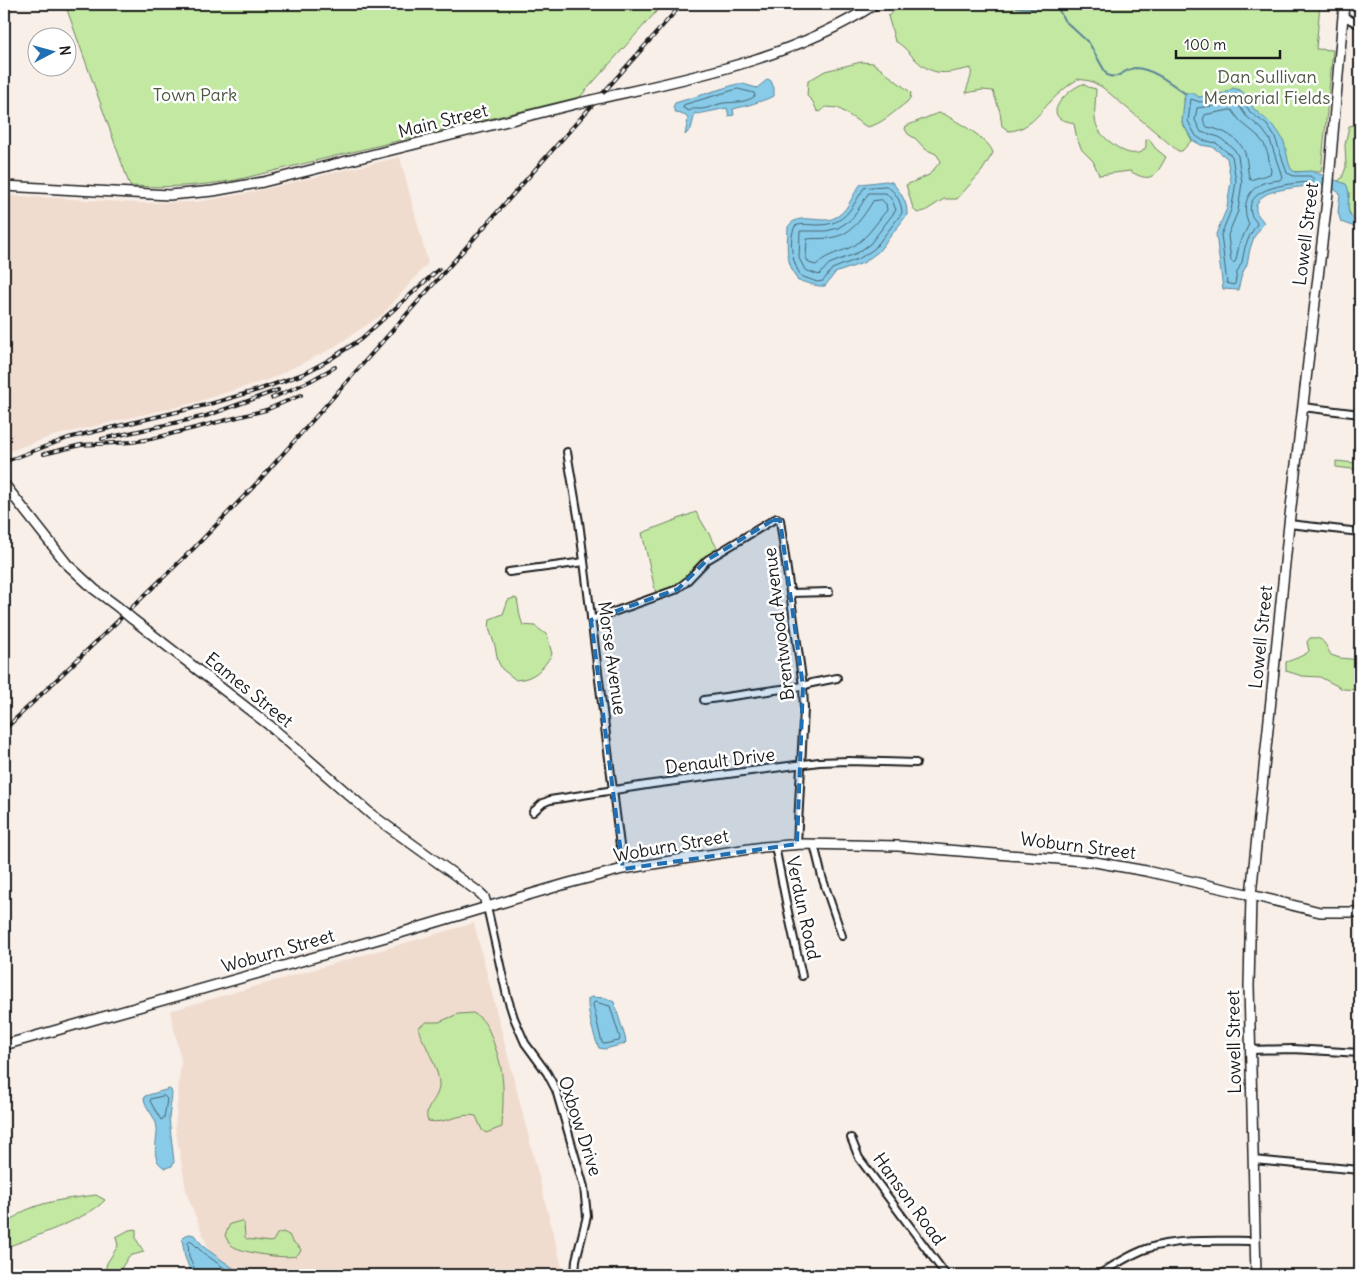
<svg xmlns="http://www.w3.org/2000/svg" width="1364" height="1279" font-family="Delius,sans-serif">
  <rect width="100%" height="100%" fill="#f8efe9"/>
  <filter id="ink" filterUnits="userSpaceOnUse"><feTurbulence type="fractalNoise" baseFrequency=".02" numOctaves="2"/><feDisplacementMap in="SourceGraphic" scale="10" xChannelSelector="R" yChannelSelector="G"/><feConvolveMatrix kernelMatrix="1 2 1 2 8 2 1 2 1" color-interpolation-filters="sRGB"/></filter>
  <g filter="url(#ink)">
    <!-- built -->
    <g fill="#f0dcce">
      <path d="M400 157 428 263 383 314 331 349 270 379 193 403 53 436 4 453V195L141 203 196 202 248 193Z"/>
      <path d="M474 923 564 1275H219L187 1195 175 1127 181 1060 170 1011Z"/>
    </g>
    <!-- green -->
    <g fill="#c2e8a2" stroke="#6f825f">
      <path d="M65 4H663L580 97 236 180C200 186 166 188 130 186Z"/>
      <path d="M757 4H855L832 10 822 5H815L766 10 759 9Z"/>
      <path d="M903 4H1320L1316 49 1333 50 1321 172 1264 171 1184 98 1185 112 1182 122 1192 140 1182 151H1178L1102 87 1090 81 1078 79C1068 85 1058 94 1050 102 1039 114 1028 130 1009 131L1002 126 1000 112 993 91 982 90 966 93C967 84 973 77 971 68 947 73 934 78 915 59 908 52 905 47 895 41L888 16Z"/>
      <path d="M861 62 873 63 909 91 911 93 910 98 907 102C895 111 881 125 867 127L838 108 826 107 820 112 817 111 813 102 807 96 808 81 825 71Z"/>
      <path d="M1083 84 1088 87 1096 89C1095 119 1089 128 1117 147 1126 153 1132 155 1142 152L1146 147V140L1149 139 1155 148 1166 157C1156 176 1151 184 1130 171L1099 175 1093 161 1082 150 1077 139 1074 124C1069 120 1060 122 1057 115 1051 105 1074 86 1083 84Z"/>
      <path d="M938 113 944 114C957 122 990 139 993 153L982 171 957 199H944L925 211 917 213 913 208 906 185 929 175 941 161 936 154 925 149 916 139 908 134 905 129 906 126Z"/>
      <path d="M1360 124V222C1347 216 1346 206 1350 193L1338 181 1342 178 1346 167 1345 145 1349 126Z"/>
      <path d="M1360 425V470L1336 467V461L1355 463Z"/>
      <path d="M696 512 718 549 683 582 656 594 642 533Z"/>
      <path d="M514 598 517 599C519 608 519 616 523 625L535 626 547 635 552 654C543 669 534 679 516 680L502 669 498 661 495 646 489 628 490 619 503 614 508 600Z"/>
      <path d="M1310 638C1324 636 1325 645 1331 655L1340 658 1360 660V690L1343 689 1320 677 1302 676 1286 671V662C1292 660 1306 655 1309 651L1307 642Z"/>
      <path d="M473 1013C487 1020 490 1033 495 1047 506 1076 503 1098 502 1127L486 1133 482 1130 476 1116C459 1112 445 1125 428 1121 422 1108 439 1100 439 1085 439 1073 432 1059 427 1048 424 1040 418 1035 419 1027L427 1022H439L458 1014Z"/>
      <path d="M96 1195 105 1200C90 1218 28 1239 4 1248V1228C11 1221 19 1212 29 1209 50 1200 74 1198 96 1195Z"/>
      <path d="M241 1221 244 1223 245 1237 247 1239 270 1242 273 1241 277 1234 283 1232 289 1235 292 1241 300 1248 301 1251 296 1256C284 1259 241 1253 231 1245 228 1242 226 1238 225 1235L230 1224Z"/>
      <path d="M136 1229V1239L144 1252 129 1256 122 1267 119 1275H104L107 1263 118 1246 116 1237 129 1230Z"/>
    </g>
    <!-- water -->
    <g fill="#87cbe9" stroke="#5c8597">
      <path d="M768 79 771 81 774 88V96L772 97C759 102 747 106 733 109L734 115 729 116 727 108 698 114 695 113 691 129 685 135 688 119 686 116 675 112 673 107 675 103 737 84H743L757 88Z"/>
      <path d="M1233 88C1249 92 1246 100 1255 110 1267 121 1277 126 1284 142 1287 151 1287 161 1291 169L1295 172 1311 171 1346 184C1355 199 1338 212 1360 222V229L1341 222 1338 212 1340 194C1336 189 1325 185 1319 185 1307 186 1274 189 1265 195 1260 198 1255 204 1256 211 1257 215 1262 219 1264 223L1254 237 1250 249 1247 264 1242 274 1238 290 1223 289 1216 234 1227 208 1229 194 1231 181 1227 158 1213 147 1201 145 1192 140 1182 122 1185 93H1193L1199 97 1225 93Z"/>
      <path d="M886 181 892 182C900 192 908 202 907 215L878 252 863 263 835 273 825 286C815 287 808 282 798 281 785 259 787 251 788 227 797 212 818 223 832 219 849 213 851 195 861 184Z"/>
      <path d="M591 997 606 998 614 1002 625 1037 626 1042 624 1044 605 1049 599 1048C594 1038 587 1011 588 999Z"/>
      <path d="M169 1089 171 1090 172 1094 169 1118 174 1162 172 1166 165 1168C149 1160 158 1141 157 1128 156 1116 145 1109 144 1098L145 1096Z"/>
      <path d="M190 1234 194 1235 205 1248 243 1275H192L185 1257 182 1239 186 1235Z"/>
    </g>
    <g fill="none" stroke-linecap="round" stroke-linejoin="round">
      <!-- shore -->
      <g stroke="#47626e" stroke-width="1">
        <path d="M738 89 754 93 755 96C746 103 735 102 724 103 716 104 708 109 700 109 695 109 694 108 689 111L683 108 684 105Z"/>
        <path d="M1234 94 1238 95 1243 100 1250 112 1267 125 1275 137 1287 173 1294 176H1310L1314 179 1312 182C1295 183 1243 186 1251 214 1252 218 1256 220 1257 224L1250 235 1245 247 1242 262 1237 272 1235 284 1233 285 1227 283 1221 235 1231 210 1234 195 1236 181 1232 156 1216 143 1202 140 1196 136 1188 121 1191 99 1200 102 1226 98Z"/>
        <path d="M1234 101 1238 104 1246 116 1262 129 1270 140 1282 177 1280 180C1274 181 1267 181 1261 184 1245 193 1242 209 1249 224L1239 245 1236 260 1234 263 1231 261 1228 235 1238 211 1242 182 1238 156 1234 149 1219 137 1201 132 1195 120 1197 108 1227 104Z"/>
        <path d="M1232 110 1240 121 1257 135 1264 144 1268 154 1271 171 1270 174 1250 180C1247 172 1248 162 1245 153 1240 138 1221 129 1207 127L1203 120 1205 115Z"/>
        <path d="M886 186C895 190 902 203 902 213L874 249 860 258 832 269 823 281 817 282 801 276C792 262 788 241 795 226 802 223 810 225 818 225 846 225 851 208 864 188Z"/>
        <path d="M869 193H886L892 200 896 210 870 244 857 253 829 264 819 275 805 270 799 258 800 231H826L838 228 852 219Z"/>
        <path d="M882 200 886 204 887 210C877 222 868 237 855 245 841 253 828 253 816 265L809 263 806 258 807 239C814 238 821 239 828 238 851 236 862 219 873 201Z"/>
        <path d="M595 1002 610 1006 620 1038 619 1041 604 1044 602 1043 593 1005Z"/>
        <path d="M164 1096 167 1099 164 1118 161 1120 150 1101 151 1099Z"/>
        <path d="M197 1275 189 1256 188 1242 190 1240 202 1252 234 1275"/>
      </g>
      <!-- stream -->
      <g stroke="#5c8597" stroke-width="2">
        <path d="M1005 4C1012 8 1032 9 1041 7L1042 4"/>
        <path d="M1056 4 1064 20 1089 43 1107 75C1119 81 1124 68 1136 68 1154 69 1173 85 1186 94"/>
      </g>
      <!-- minor casing -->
      <g stroke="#1c1c1c" stroke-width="10">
        <g id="minor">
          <path d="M1343 16 1360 25"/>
          <path d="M1303 407 1360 414"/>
          <path d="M567 452 579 522 623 869"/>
          <path d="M1289 524 1360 532"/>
          <path d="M509 572 584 562"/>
          <path d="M791 593 829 592"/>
          <path d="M591 620 675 590 685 583 707 560 773 520 777 518 780 520 803 686 804 709 797 844"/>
          <path d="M704 700 803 686 812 683 837 678"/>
          <path d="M533 812 543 803 550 800 653 784 819 762 849 761 916 763"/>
          <path d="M814 844 822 877 842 936"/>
          <path d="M775 846 788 912 802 976"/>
          <path d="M487 907 507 996 514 1018 525 1043 547 1073 556 1090 584 1187 587 1216 576 1260 575 1275"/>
          <path d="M1250 1050 1293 1049 1360 1053"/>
          <path d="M851 1138 859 1158 946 1275"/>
          <path d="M1253 1160 1360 1170"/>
          <path d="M1098 1275C1113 1266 1129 1255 1146 1249 1176 1238 1223 1241 1255 1241"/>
        </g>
      </g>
      <!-- tertiary casing -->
      <g stroke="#1c1c1c" stroke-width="12">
        <g id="tertiary">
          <path d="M1251 895 1320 912H1360"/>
          <path d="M4 1045 400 933 487 907"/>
        </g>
      </g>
      <!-- secondary casing -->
      <g stroke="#1c1c1c" stroke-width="12">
        <g id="secondary">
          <path d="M601 98C695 77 793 58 875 4"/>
          <path d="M4 186 169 195 213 191 263 182 579 103"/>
          <path d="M4 484 67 564 94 589 118 607"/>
          <path d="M131 618 269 725 372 815 480 893 484 897 487 907 569 883 623 869 701 856 763 847 803 844 898 846 1095 862 1146 871 1251 895"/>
          <path d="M1256 1275 1249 986 1251 895 1289 524 1328 192 1344 4"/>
        </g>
      </g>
      <!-- minor -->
      <use href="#minor" stroke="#fff" stroke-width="6"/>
      <!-- tertiary -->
      <use href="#tertiary" stroke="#fff" stroke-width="9"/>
      <!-- secondary -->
      <use href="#secondary" stroke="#fff" stroke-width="9"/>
      <!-- rail casing -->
      <g stroke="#1c1c1c" stroke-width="4">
        <g id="rail">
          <path d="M272 398 310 381 335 367"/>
          <path d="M102 439 206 416 278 390"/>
          <path d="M44 454 81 445 132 442 151 439 266 410 301 395"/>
          <path d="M4 462 68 438 210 404 258 390 303 374 329 360 361 339 439 269"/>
          <path d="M4 730 194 548 257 483 682 4"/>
        </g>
      </g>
      <!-- rail -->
      <use href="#rail" stroke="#fff" stroke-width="2" stroke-dasharray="5.5" stroke-linecap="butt"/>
      <!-- secondary-bridge casing -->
      <g stroke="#1c1c1c" stroke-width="12" stroke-linecap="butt">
        <g id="secondary-bridge">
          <path d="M579 103 601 98"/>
          <path d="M118 607 131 618"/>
        </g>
      </g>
      <!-- secondary-bridge -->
      <use href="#secondary-bridge" stroke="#fff" stroke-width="9"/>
    </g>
  </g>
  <!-- marked area -->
  <path fill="#1f6fb2" fill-opacity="0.2" stroke="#1f6fb2" stroke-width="4" stroke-dasharray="10 6" stroke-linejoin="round" d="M773 520H780L803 686 797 844 623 869 591 620 678 589 707 560Z"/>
  <g text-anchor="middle" stroke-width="5" stroke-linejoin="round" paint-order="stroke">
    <!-- park labels -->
    <g font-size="18" fill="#4e5944" stroke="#fff">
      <text x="1267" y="83">Dan Sullivan<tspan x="1267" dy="21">Memorial Fields</tspan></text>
      <text x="195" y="101">Town Park</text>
    </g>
    <!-- street labels -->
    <g font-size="18" fill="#1c1c1c" stroke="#fff">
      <text transform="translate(443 121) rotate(-14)" y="6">Main Street</text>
      <text transform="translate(1306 234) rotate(-83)" y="6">Lowell Street</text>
      <text transform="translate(779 624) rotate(-97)" y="6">Brentwood Avenue</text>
      <text transform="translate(1261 637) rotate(-84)" y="6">Lowell Street</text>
      <text transform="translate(612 658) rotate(82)" y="6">Morse Avenue</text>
      <text transform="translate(249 690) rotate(39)" y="6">Eames Street</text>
      <text transform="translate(720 761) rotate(-7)" y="6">Denault Drive</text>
      <text transform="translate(671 846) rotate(-10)" y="6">Woburn Street</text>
      <text transform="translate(1078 846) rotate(7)" y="6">Woburn Street</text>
      <text transform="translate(803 908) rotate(78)" y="6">Verdun Road</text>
      <text transform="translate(278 951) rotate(-16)" y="6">Woburn Street</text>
      <text transform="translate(1234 1042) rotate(-91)" y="6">Lowell Street</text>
      <text transform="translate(580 1126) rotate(72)" y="6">Oxbow Drive</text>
      <text transform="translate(909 1199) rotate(54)" y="6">Hanson Road</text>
    </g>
  </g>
  <!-- margin -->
  <rect width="1364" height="1279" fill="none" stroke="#fff" stroke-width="20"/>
  <rect x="10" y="10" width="1344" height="1259" fill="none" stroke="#1c1c1c" stroke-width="2" filter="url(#ink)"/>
  <!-- north arrow -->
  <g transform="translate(52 52) rotate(84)"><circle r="24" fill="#ffffff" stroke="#a4a4a4"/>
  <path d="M0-4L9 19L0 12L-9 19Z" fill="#1f6fb2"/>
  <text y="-8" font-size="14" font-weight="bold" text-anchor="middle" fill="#1c1c1c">N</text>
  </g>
  <!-- scale -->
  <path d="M1176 50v8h104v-8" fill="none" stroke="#1c1c1c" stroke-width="2.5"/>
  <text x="1184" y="50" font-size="15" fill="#1c1c1c" stroke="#ffffff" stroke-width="4" paint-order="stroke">100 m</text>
</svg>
